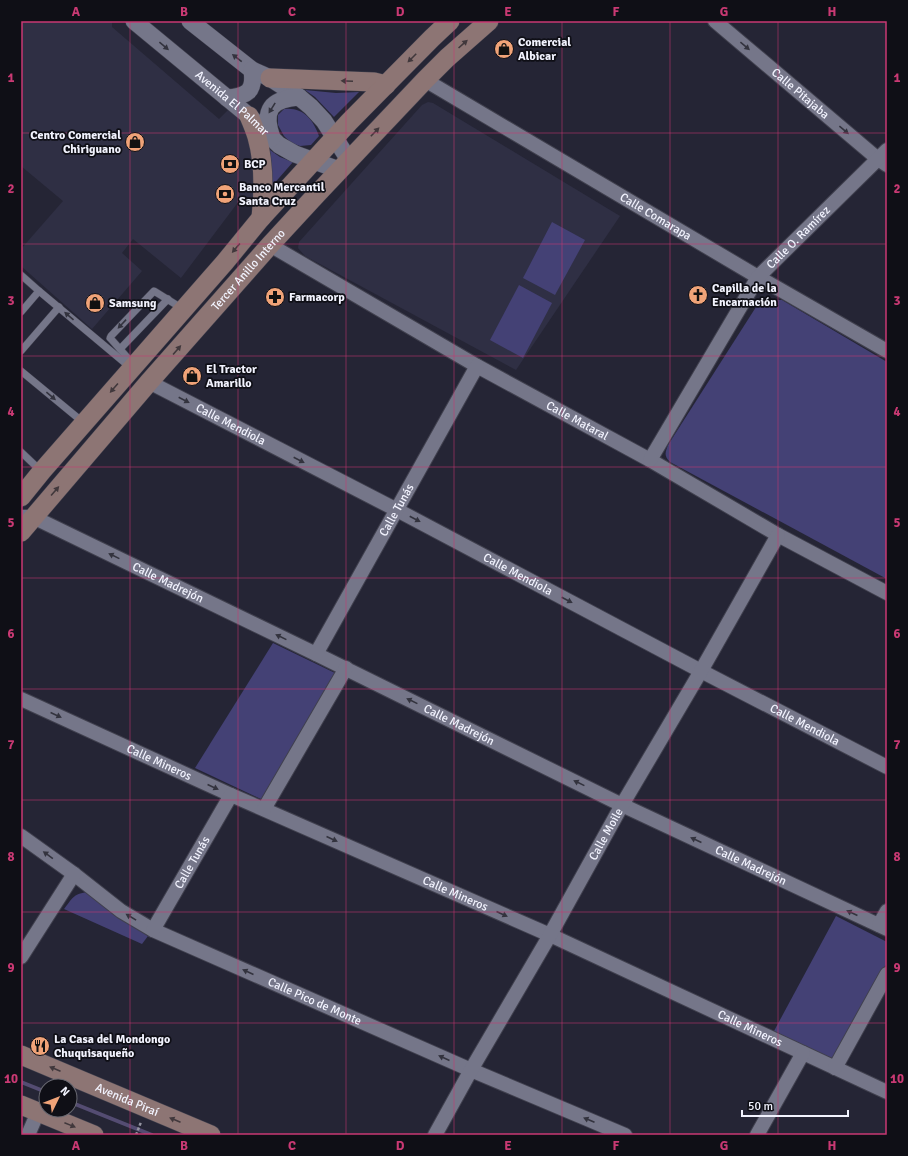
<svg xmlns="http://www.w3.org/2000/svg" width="908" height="1156" font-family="Signika,sans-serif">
  <rect width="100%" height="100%" fill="#252535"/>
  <!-- built -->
  <g fill="#2f2f44">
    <path d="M21 21H112V27L219 119 229 109 245 125 255 159V197H242L181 278 133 239 122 253 142 271 92 329 21 266V249L63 201 21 166Z"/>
    <path d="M428 102 433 103 620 216 516 370 305 256 298 248 299 242 422 105Z"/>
  </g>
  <!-- green -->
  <g fill="#444175">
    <path d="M305 90 336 93 359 92 334 117 315 97Z"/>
    <path d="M284 109C304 107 313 120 319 136L311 145 300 146 291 143 284 136 278 125V115Z"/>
    <path d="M270 150 280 157 293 162 272 186Z"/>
    <path d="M552 222 585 240 555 295 523 278Z"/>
    <path d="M519 285 552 303 523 358 490 340Z"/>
    <path d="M773 300H782L887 362V579L670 462C664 456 665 453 668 445L756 307 766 301Z"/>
    <path d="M273 643 337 674 263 800 195 768Z"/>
    <path d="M87 892 94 894 148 936 142 944 64 909C72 899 73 894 87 892Z"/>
    <path d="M836 916 887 942V963L833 1060 774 1031Z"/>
  </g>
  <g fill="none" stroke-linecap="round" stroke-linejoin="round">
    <!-- stream -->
    <g stroke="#544c72" stroke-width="4">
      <path d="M21 1082 46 1092"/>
      <path d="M70 1102 152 1135"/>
    </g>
    <!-- service casing -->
    <g stroke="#40404e" stroke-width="8">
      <g id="service">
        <path d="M21 275 39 291 21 312"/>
        <path d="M39 291 131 368"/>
        <path d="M120 349 168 299"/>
        <path d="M21 351 59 307"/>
        <path d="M134 365 111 339 110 338 111 336 154 291 183 309"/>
        <path d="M21 371 84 423"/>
        <path d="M21 452 41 471"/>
      </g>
    </g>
    <!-- minor casing -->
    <g stroke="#40404e" stroke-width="16">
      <g id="minor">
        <path id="s1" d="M715 21 878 159 887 165"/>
        <path id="s2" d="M425 80 758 277 887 351"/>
        <path id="s3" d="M270 245 477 366 650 460 778 535 887 593"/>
        <path id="s4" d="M149 382 397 510 701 671 887 767"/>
        <path id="s5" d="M650 460 758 277 887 150"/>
        <path id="s6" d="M21 517H33L316 654 622 805 887 929"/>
        <path id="s7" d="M316 654 477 366"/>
        <path id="s8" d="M21 699 231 795 550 935 887 1092"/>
        <path d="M264 809 346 668"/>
        <path id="s9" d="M21 836 74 874 121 911 153 930 471 1070 625 1135"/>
        <path d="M879 925 887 911"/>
        <path id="s10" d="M153 930 231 795"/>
        <path d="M21 957 74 874"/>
        <path d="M835 1068 887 974"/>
        <path d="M28 1135 38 1112"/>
        <path id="s11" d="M435 1135 471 1070 550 935 622 805 701 671 778 535"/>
        <path d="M757 1135 803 1053"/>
      </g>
    </g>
    <!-- tertiary casing -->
    <g stroke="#40404e" stroke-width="18">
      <g id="tertiary">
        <path id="s12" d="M134 21 249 116 279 145 295 154 339 170"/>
        <path d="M190 21 252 70 270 78 299 97 311 107 324 121 349 160"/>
        <path d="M227 98C247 96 255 92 252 70"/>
        <path d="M272 138C262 110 271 99 299 97"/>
      </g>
    </g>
    <!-- secondary casing -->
    <g stroke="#40404e" stroke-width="20">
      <g id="secondary">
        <path d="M270 78 374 82 386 85"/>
        <path d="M249 116C252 123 255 130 257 137 264 162 264 191 261 218"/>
        <path d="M21 497 42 471 225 262 261 218 349 122 432 38 450 21"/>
        <path id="s13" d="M21 532 149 382 270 245 317 194 425 80 447 58 489 21"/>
        <path id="s14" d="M21 1055 211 1135"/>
        <path d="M21 1105 94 1135"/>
      </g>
    </g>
    <!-- path -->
    <path stroke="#9595a2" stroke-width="2.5" stroke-dasharray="3 2" stroke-linecap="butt" d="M136 1135 141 1122"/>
    <!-- service -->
    <use href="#service" stroke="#757689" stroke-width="7"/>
    <!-- minor -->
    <use href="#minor" stroke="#757689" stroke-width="14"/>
    <!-- tertiary -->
    <use href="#tertiary" stroke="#757689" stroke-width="17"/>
    <!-- secondary -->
    <use href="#secondary" stroke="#8d7574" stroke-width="19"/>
  </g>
  <!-- one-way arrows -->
  <defs><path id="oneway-solid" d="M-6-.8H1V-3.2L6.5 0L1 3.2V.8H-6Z"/></defs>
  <g fill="#41383c">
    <use href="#oneway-solid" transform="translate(463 44) rotate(-42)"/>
    <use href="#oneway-solid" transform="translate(412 58) rotate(135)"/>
    <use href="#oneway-solid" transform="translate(347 81) rotate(-178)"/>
    <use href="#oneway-solid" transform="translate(375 132) rotate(-46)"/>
    <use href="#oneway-solid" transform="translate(236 248) rotate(130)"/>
    <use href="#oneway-solid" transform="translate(177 350) rotate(-49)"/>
    <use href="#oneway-solid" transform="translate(114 388) rotate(131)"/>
    <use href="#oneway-solid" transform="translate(55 491) rotate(-49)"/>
    <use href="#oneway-solid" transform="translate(55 1069) rotate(-157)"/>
    <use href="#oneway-solid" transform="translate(175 1120) rotate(-157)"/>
    <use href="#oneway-solid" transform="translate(70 1125) rotate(22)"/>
  </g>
  <g fill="#33333e">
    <use href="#oneway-solid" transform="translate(164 46) rotate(40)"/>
    <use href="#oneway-solid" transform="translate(745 46) rotate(40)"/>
    <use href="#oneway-solid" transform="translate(237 58) rotate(-142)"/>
    <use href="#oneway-solid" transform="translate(272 108) rotate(122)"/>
    <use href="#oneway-solid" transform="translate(844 130) rotate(40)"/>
    <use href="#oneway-solid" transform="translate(69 316) rotate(-139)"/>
    <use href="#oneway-solid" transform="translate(122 324) rotate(133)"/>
    <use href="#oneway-solid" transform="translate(51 396) rotate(40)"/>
    <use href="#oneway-solid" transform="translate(184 400) rotate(27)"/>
    <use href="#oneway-solid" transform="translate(299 460) rotate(27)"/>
    <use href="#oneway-solid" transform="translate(415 519) rotate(28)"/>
    <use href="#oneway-solid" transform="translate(114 556) rotate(-154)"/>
    <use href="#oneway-solid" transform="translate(567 600) rotate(28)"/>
    <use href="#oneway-solid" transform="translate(281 637) rotate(-154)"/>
    <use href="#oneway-solid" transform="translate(412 701) rotate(-154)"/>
    <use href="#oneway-solid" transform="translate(56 715) rotate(25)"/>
    <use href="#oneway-solid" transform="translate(579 783) rotate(-154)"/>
    <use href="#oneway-solid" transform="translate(213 787) rotate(25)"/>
    <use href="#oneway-solid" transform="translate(332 839) rotate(24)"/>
    <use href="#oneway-solid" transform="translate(696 840) rotate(-155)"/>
    <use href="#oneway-solid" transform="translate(48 855) rotate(-144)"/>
    <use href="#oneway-solid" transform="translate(852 913) rotate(-155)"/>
    <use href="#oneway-solid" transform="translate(502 914) rotate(24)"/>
    <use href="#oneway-solid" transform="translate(131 917) rotate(-149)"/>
    <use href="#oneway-solid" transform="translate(248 972) rotate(-156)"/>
    <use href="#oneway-solid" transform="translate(444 1058) rotate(-156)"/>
    <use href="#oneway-solid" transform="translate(589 1120) rotate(-157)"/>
  </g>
  <!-- grid -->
  <path fill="none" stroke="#c93973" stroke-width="1" stroke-opacity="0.55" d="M130 21V1135M238 21V1135M346 21V1135M454 21V1135M562 21V1135M670 21V1135M778 21V1135M21 133H887M21 244H887M21 356H887M21 467H887M21 578H887M21 689H887M21 800H887M21 912H887M21 1023H887"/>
  <!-- icons -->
  <defs>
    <g id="shop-disc" transform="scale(1)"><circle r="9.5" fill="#f0a378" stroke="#0f0f16"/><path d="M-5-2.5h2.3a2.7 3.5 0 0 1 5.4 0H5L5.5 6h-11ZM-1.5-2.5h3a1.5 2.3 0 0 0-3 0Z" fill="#111"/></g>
    <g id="bank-disc" transform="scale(1)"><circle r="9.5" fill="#f0a378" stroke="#0f0f16"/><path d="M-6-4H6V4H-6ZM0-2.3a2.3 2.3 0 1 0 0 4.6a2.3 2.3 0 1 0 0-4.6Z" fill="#111"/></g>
    <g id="church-disc" transform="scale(1)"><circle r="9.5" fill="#f0a378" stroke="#0f0f16"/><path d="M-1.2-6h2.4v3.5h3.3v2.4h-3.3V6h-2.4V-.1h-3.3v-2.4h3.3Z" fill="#111"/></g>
    <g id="pharmacy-disc" transform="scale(1)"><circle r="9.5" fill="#f0a378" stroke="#0f0f16"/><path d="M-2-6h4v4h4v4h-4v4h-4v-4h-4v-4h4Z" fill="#111"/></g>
    <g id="restaurant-disc" transform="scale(1)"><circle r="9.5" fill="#f0a378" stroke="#0f0f16"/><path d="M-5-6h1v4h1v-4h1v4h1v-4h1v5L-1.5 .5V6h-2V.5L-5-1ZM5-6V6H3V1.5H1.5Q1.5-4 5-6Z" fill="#111"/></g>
  </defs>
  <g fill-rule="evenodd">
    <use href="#shop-disc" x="504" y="49"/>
    <use href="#shop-disc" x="135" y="142"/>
    <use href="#bank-disc" x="230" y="164"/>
    <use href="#bank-disc" x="225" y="194"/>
    <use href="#church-disc" x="698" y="295"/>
    <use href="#pharmacy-disc" x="275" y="297"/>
    <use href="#shop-disc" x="95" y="303"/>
    <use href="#shop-disc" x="192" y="376"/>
    <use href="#restaurant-disc" x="40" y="1046"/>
  </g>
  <g text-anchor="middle" stroke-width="3.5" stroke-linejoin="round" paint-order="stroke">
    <!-- poi labels -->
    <g font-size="12" font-weight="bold" fill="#f2f3fe" stroke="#0f0f16" text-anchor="start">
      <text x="518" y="46">Comercial<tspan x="518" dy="14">Albicar</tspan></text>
      <text x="121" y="139" text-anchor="end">Centro Comercial<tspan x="121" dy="14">Chiriguano</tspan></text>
      <text x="244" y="168">BCP</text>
      <text x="239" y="191">Banco Mercantil<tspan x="239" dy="14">Santa Cruz</tspan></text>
      <text x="712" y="292">Capilla de la<tspan x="712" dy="14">Encarnación</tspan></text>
      <text x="289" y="301">Farmacorp</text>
      <text x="109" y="307">Samsung</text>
      <text x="206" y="373">El Tractor<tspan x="206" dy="14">Amarillo</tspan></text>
      <text x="54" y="1043">La Casa del Mondongo<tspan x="54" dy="14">Chuquisaqueño</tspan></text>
    </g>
    <!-- street labels -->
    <g font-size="12" fill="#f2f3fe" stroke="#0f0f16">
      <text dy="4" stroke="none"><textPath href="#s1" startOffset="112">Calle Pitajaba</textPath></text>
      <text dy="4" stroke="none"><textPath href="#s12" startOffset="128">Avenida El Palmar</textPath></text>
      <text dy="4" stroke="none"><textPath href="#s2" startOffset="268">Calle Comarapa</textPath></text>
      <text dy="4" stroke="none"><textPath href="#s5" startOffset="269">Calle O. Ramírez</textPath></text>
      <text dy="4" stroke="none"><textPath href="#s13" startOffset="347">Tercer Anillo Interno</textPath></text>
      <text dy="4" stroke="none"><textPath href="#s3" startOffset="354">Calle Mataral</textPath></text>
      <text dy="4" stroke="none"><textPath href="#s4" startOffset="92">Calle Mendiola</textPath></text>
      <text dy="4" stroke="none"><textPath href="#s7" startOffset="165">Calle Tunás</textPath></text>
      <text dy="4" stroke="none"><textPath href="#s4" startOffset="416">Calle Mendiola</textPath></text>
      <text dy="4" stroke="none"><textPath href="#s6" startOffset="162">Calle Madrejón</textPath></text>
      <text dy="4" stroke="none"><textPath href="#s6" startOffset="486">Calle Madrejón</textPath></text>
      <text dy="4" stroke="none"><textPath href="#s4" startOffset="740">Calle Mendiola</textPath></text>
      <text dy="4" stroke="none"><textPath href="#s8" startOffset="152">Calle Mineros</textPath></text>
      <text dy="4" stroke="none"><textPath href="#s11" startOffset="346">Calle Moile</textPath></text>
      <text dy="4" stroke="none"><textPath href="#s10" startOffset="78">Calle Tunás</textPath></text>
      <text dy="4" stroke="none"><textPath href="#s6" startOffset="810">Calle Madrejón</textPath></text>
      <text dy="4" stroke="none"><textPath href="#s8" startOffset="476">Calle Mineros</textPath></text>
      <text dy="4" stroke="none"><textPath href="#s9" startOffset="339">Calle Pico de Monte</textPath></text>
      <text dy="4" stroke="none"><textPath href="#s8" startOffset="800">Calle Mineros</textPath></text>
      <text dy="4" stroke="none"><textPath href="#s14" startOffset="115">Avenida Piraí</textPath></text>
    </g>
  </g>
  <!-- border -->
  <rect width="908" height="1156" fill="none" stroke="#0f0f16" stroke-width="44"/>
  <!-- north arrow -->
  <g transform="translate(58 1098) rotate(47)"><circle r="19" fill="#0f0f16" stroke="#6a6a73"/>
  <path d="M0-3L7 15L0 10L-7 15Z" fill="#f0a378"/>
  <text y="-6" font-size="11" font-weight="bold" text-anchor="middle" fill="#f2f3fe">N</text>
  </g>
  <!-- scale -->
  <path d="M742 1110v6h106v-6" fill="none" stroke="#f2f3fe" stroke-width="2"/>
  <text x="748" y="1110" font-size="12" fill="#f2f3fe" stroke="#0f0f16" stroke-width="3" paint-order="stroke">50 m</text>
  <rect x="22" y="22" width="864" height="1112" fill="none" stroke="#c93973" stroke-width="1.5"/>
  <g font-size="13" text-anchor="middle" font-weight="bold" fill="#c93973">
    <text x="76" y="16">A</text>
    <text x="184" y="16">B</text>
    <text x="292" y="16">C</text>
    <text x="400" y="16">D</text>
    <text x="508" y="16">E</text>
    <text x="616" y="16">F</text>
    <text x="724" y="16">G</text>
    <text x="832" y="16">H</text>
    <text x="11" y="82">1</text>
    <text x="897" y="82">1</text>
    <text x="11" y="193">2</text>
    <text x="897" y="193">2</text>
    <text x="11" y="305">3</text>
    <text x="897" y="305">3</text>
    <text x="11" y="416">4</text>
    <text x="897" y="416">4</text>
    <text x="11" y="527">5</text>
    <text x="897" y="527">5</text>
    <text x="11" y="638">6</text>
    <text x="897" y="638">6</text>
    <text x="11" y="749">7</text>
    <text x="897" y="749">7</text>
    <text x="11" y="861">8</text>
    <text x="897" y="861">8</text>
    <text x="11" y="972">9</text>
    <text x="897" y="972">9</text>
    <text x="11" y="1083">10</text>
    <text x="897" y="1083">10</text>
    <text x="76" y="1150">A</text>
    <text x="184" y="1150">B</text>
    <text x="292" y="1150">C</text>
    <text x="400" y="1150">D</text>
    <text x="508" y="1150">E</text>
    <text x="616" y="1150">F</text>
    <text x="724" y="1150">G</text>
    <text x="832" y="1150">H</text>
  </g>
</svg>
